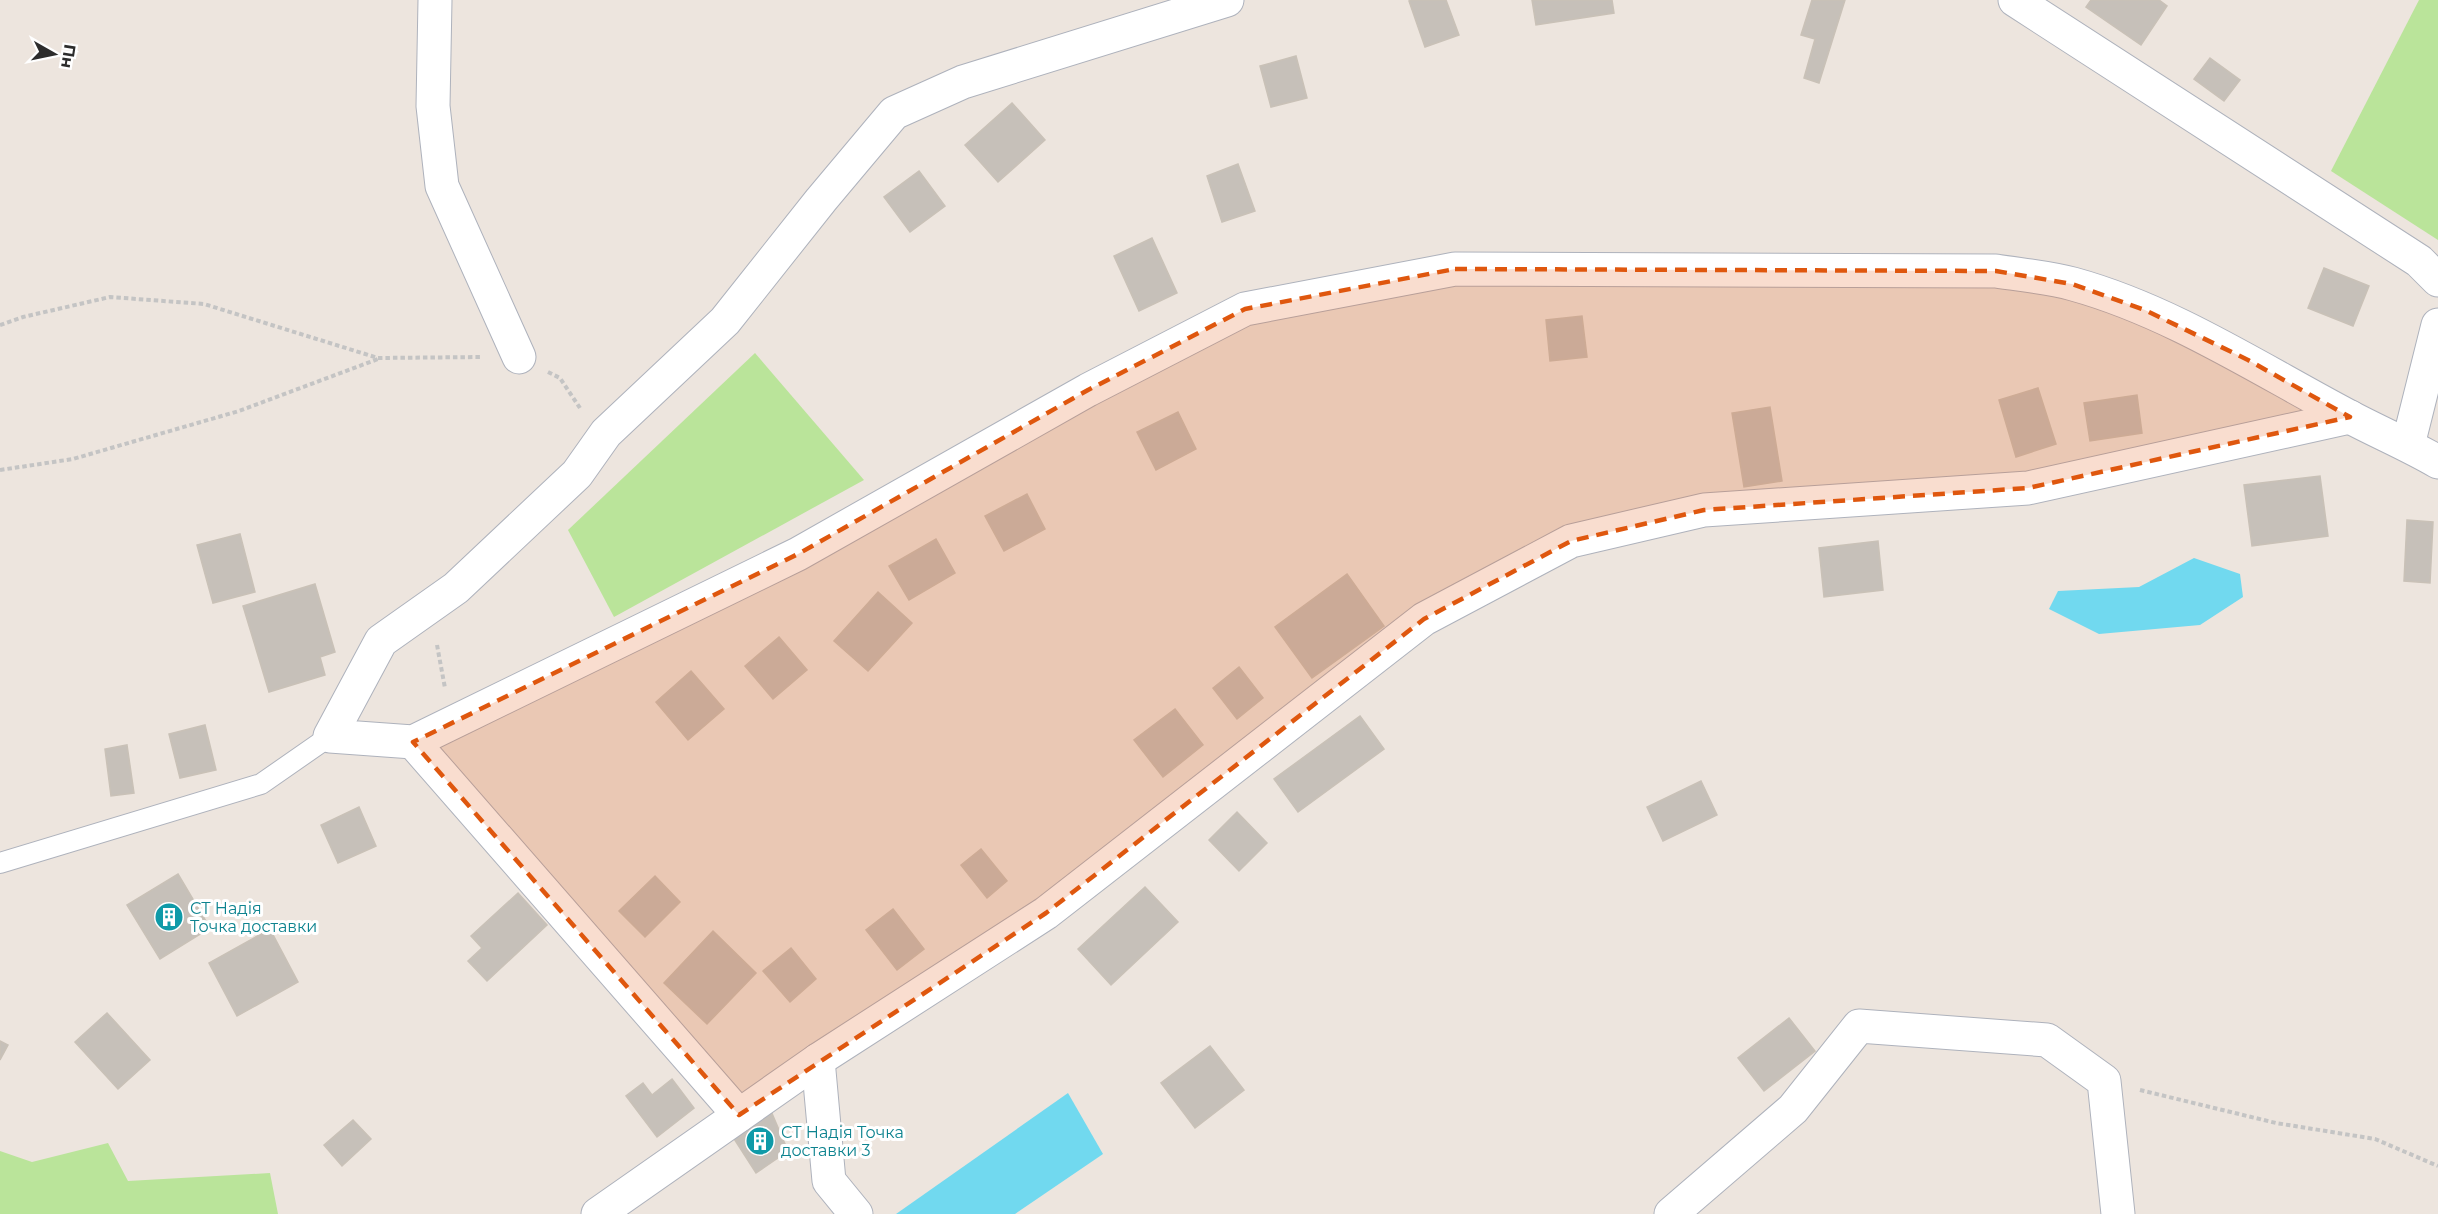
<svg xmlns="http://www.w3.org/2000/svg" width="2438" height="1214" font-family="Montserrat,sans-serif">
  <rect width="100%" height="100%" fill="#ede5de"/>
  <!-- green -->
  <g fill="#bae49a">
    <path d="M2419 0H2438V240L2331 171Z"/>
    <path d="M755 353 864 480 614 617 568 530Z"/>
    <path d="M108 1143 128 1181 270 1173 278 1214H0V1151L32 1162Z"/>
  </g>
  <!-- water -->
  <g fill="#71d9ef">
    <path d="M2194 558 2240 574 2243 597 2200 625 2099 634 2049 609 2058 591 2139 587Z"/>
    <path d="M1068 1093 1103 1154 1015 1214H896Z"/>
  </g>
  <!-- building -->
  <g fill="#c6c0b9" stroke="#c9c1b7" stroke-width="1.5">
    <path d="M1412 0H1446L1459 35 1425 47 1409 1Z"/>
    <path d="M1532 0H1612L1614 13 1536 25Z"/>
    <path d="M1812 0H1845L1819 83 1804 78 1815 39 1801 35Z"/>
    <path d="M2091 0H2159L2167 6 2141 45 2086 7Z"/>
    <path d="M1296 56 1307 98 1271 107 1260 66Z"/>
    <path d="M2210 58 2240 80 2224 101 2194 79Z"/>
    <path d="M1012 103 1045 140 998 182 965 145Z"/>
    <path d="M1238 164 1255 211 1222 222 1207 176Z"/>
    <path d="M919 171 945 206 910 232 884 197Z"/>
    <path d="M1152 238 1177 293 1139 311 1114 256Z"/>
    <path d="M2324 268 2369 286 2353 326 2308 308Z"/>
    <path d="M1582 316 1587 357 1550 361 1546 320Z"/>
    <path d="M2038 388 2056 444 2016 457 1999 400Z"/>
    <path d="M2137 395 2142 433 2090 441 2084 403Z"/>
    <path d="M1770 407 1782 481 1744 487 1732 413Z"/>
    <path d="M1178 412 1196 449 1156 470 1137 432Z"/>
    <path d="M2320 476 2328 536 2252 546 2244 485Z"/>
    <path d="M1027 494 1045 529 1004 551 985 516Z"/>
    <path d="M2407 520 2433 522 2430 583 2404 581Z"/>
    <path d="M240 534 255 592 213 603 197 545Z"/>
    <path d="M936 539 955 573 909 600 889 566Z"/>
    <path d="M1878 541 1883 590 1824 597 1819 548Z"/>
    <path d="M1347 574 1384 626 1312 678 1275 627Z"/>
    <path d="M315 584 335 652 320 657 325 675 269 692 243 606Z"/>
    <path d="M878 592 912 623 868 671 834 641Z"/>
    <path d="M779 637 807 670 773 699 745 666Z"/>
    <path d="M1239 667 1263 698 1237 719 1213 688Z"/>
    <path d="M691 671 724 709 688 740 656 702Z"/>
    <path d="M1175 709 1203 745 1163 777 1134 740Z"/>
    <path d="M1360 716 1384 749 1298 812 1274 779Z"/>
    <path d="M205 725 216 770 180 778 169 734Z"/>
    <path d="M127 745 134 793 111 796 105 749Z"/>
    <path d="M1701 781 1717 815 1663 841 1647 807Z"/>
    <path d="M359 807 376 846 338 863 321 825Z"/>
    <path d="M1237 812 1267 843 1239 871 1209 840Z"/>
    <path d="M981 849 1007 881 987 898 961 865Z"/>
    <path d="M178 874 210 928 160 959 127 905Z"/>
    <path d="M655 876 680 902 645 937 619 911Z"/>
    <path d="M1145 887 1178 922 1111 985 1078 949Z"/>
    <path d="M518 893 547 925 487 981 468 961 482 948 471 936Z"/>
    <path d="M893 909 924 949 897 970 866 930Z"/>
    <path d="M270 929 298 982 237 1016 209 963Z"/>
    <path d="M713 931 756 973 707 1024 664 983Z"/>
    <path d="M791 948 816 979 790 1002 763 971Z"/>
    <path d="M107 1013 150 1060 118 1089 75 1042Z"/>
    <path d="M1789 1018 1815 1051 1764 1091 1738 1058Z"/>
    <path d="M0 1041 8 1045 0 1060Z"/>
    <path d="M1210 1046 1244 1090 1195 1128 1161 1083Z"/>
    <path d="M672 1079 694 1108 657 1137 626 1096 643 1083 652 1095Z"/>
    <path d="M768 1104 788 1151 756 1173 729 1131Z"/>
    <path d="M353 1120 371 1139 342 1166 324 1145Z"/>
  </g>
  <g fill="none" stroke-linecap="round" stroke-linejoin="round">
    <!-- lane casing -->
    <g stroke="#aeb2bc" stroke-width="22">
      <path id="lane" d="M0 863 261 784 330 736"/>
    </g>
    <!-- street casing -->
    <g stroke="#aeb2bc" stroke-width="35">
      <g id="street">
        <path d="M435 0 433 106 442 186 519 357"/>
        <path d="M1227 0 963 82 894 113 821 200 725 321 606 433 577 474 456 588 381 641 330 736 413 742 798 554 1088 390 1245 309 1455 269 1996 271C2021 275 2048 277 2073 284 2171 311 2259 369 2348 416 2378 432 2409 445 2438 462"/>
        <path d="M2015 0 2419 261 2438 280"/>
        <path d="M2408 445 2438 325"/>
        <path d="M413 742 739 1115"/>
        <path d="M818 1060 829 1181 856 1214"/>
        <path d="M598 1214 818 1060 1046 913 1424 619 1571 541 1704 510 2028 488 2350 417"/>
        <path d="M1671 1214 1793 1109 1859 1026 2047 1040 2104 1081 2118 1214"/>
      </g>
    </g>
    <!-- path -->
    <g stroke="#c4c4c4" stroke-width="4" stroke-dasharray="4.5 3" stroke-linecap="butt">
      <path d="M0 325 23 317 110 297 204 304 378 358 482 357"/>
      <path d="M548 372 560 378 580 408"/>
      <path d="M0 470 73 459 239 411 378 359"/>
      <path d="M437 645 445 688"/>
      <path d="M2140 1090 2276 1123 2375 1139 2438 1166"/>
    </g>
    <!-- lane -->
    <use href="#lane" stroke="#fff" stroke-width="20"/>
    <!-- street -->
    <use href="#street" stroke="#fff" stroke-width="33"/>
  </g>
  <!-- marked area -->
  <path fill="#df570e" fill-opacity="0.2" stroke="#df570e" stroke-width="4.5" stroke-dasharray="12 8" stroke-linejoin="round" d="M1455 269 1996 271 2072 284 2145 310 2248 360 2350 417 2028 488 1704 510 1571 541 1424 619 1046 913 739 1115 413 742 798 554 1088 390 1245 309Z"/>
  <!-- icons -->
  <defs>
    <g id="building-disc" transform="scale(1.5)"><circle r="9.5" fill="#0f9aa8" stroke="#fff"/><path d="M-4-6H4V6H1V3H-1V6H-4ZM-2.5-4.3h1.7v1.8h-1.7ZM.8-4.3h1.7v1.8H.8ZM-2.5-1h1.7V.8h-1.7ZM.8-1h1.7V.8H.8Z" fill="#fff"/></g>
  </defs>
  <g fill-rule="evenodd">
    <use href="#building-disc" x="169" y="917"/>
    <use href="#building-disc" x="760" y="1141"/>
  </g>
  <g text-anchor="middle" stroke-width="6" stroke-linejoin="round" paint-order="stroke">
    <!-- culture labels -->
    <g font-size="16" fill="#0d838f" stroke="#fff" text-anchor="start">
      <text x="190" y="914">СТ Надія<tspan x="190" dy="18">Точка доставки</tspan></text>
      <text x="781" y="1138">СТ Надія Точка<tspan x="781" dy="18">доставки 3</tspan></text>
    </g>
  </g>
  <!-- north arrow -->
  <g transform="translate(54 54) rotate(99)" stroke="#ffffff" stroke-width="4.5" paint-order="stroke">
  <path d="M0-4.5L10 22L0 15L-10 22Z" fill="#2c2c2c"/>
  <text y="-9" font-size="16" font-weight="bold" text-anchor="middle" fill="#2c2c2c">Пн</text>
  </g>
</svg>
